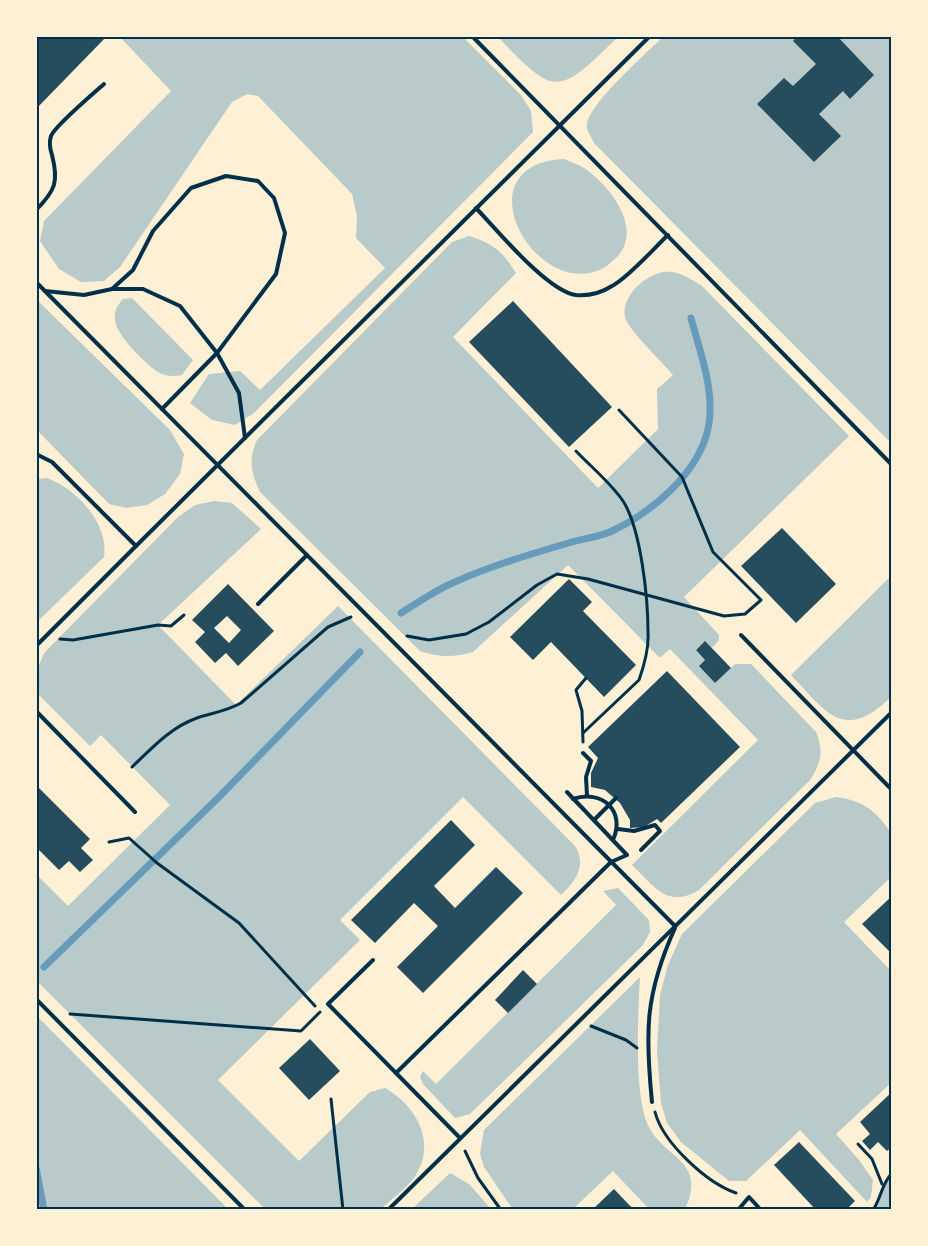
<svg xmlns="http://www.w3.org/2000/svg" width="928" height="1246" font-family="Cabin,sans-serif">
  <rect width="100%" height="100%" fill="#fdf0d5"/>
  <!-- green -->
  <g fill="#b9caca">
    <path d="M119 36H462L521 95 531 111 533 132 254 413 235 425 212 420 190 403 209 374 240 371 260 390 385 268 356 238 357 216 352 194 258 96 247 94 232 102 120 267 104 281 81 282 59 269 40 241 44 221 171 91Z"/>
    <path d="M497 36H619C558 95 557 99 497 36Z"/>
    <path d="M664 36H892V444L594 143C592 138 588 133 587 128 583 108 648 52 664 36Z"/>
    <path d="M564 159C570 162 578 164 584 168 611 186 645 231 615 259 606 267 601 271 589 273 527 285 465 164 564 159Z"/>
    <path d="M469 236C494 244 502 251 516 273L453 337 598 488 658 429 657 389 673 375C662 362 634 335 627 322 616 301 644 275 663 272 678 270 691 279 702 286L849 436 684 597 719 635V640L712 648 705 642 696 650 705 660 715 683 735 664H751L816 732C824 752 821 763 810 780L699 890C667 909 654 886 632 865L758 740 670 649 660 658 568 565 473 652C455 657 439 658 420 651L260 492C251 473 248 459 257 440L452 242Z"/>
    <path d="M132 298 193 360 182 375C173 377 164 376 156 371 144 362 116 335 115 320 114 311 117 306 123 299Z"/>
    <path d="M36 299 170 430 184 454 180 474 165 494 147 505 126 508 109 504 36 429Z"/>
    <path d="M47 478C77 489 109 524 104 557L36 623V479Z"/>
    <path d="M214 501 232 503 261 529 158 625 236 705 338 606 575 846C587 865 576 881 561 895L463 797 340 920 360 940 218 1080 299 1161 370 1092 385 1088C415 1105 435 1139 418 1171 411 1186 392 1198 380 1210H266L36 980V874L68 906 170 805 101 735 90 746 39 695C34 678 37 667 45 652L178 517 195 505Z"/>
    <path d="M892 575V696C844 743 827 713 791 675Z"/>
    <path d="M836 797C863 800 878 812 892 835V876L844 922 892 972V1082L836 1134 859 1160 873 1180 871 1197 867 1202 800 1130 746 1181H729L681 1142 667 1123 661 1103 657 1051 660 995 668 965 682 934 815 803Z"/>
    <path d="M618 888 649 920 650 932 643 945 470 1114 455 1118 423 1084 420 1077 423 1071 436 1084 616 905 603 891Z"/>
    <path d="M640 977C638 1015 634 1089 647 1123 662 1159 708 1159 685 1209L650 1210 613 1171 572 1210H513L484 1167 480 1154 484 1130Z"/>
    <path d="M36 1015 229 1210H36Z"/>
    <path d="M450 1173 469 1184 492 1210H411Z"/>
    <path d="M892 1173V1210H873C882 1196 881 1185 892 1173Z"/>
  </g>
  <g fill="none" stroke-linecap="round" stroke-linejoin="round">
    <!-- stream -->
    <g stroke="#669bbc" stroke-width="7">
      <path d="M401 613C419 602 437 589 457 581 493 565 534 553 572 542 585 538 600 537 612 531 652 512 698 474 708 429 716 393 700 352 691 318"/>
      <path d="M44 967 218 798 360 652"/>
      <path d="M36 1168 44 1210"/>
    </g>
  </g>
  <!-- building -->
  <g fill="#264d5e" fill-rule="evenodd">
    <path d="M36 36H107L36 109Z"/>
    <path d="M797 36H837L874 75 850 99 843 91 819 114 841 136 814 162 757 104 784 78 793 86 816 64 793 41Z"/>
    <path d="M513 301 612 407 569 447 469 342Z"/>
    <path d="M782 528 836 584 796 623 741 566Z"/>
    <path d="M569 579 592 602 583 611 636 665 604 697 551 642 533 660 510 637Z"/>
    <path d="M228 584 274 631 238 666 226 653 215 663 195 642 205 632 192 620ZM227 616 241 630 229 643 214 628Z"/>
    <path d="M705 641 731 668 715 683 699 666 705 660 696 650Z"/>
    <path d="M667 671 740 747 661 823 657 819 644 827 630 828V820L620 803 605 790 591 787V773L598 758 588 747Z"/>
    <path d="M36 785 90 839 81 848 93 860 80 872 69 861 59 870 36 847Z"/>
    <path d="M451 820 475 845 434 886 455 908 496 867 523 893 423 993 397 967 438 926 414 903 375 943 351 920Z"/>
    <path d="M892 896V954L862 924Z"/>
    <path d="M523 970 537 984 508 1013 495 1000Z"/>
    <path d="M310 1039 340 1071 309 1100 279 1068Z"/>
    <path d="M892 1092V1147L887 1151 878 1142 870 1150 862 1141 870 1134 860 1122Z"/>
    <path d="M799 1142 855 1201 846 1210H816L774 1165Z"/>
    <path d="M614 1189 634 1210H592Z"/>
  </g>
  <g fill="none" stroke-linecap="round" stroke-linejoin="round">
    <!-- path -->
    <g stroke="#003049" stroke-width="3">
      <path d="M576 451C591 467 611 483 623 501 641 529 648 598 648 632 649 647 644 666 639 680L583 733"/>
      <path d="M407 636 429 640 466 634 489 622 537 585 557 574 588 579 724 616 745 614 761 600 713 552 682 477 619 410"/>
      <path d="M60 639 73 640 158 625 171 626 184 615"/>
      <path d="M583 742 582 711 576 690 586 678"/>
      <path d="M132 767C152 748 171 727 197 718 212 713 227 711 241 703L328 627 351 617"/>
      <path d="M109 842 129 838 157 863 239 923 315 1006"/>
      <path d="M70 1014 301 1031 320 1012"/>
      <path d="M591 1026 626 1040 637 1048"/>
      <path d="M331 1099 343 1210"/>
      <path d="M655 1112C663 1143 707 1183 736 1193"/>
      <path d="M858 1144 872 1159 882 1184"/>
      <path d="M465 1151 478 1178 501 1210"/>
      <path d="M873 1210C882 1196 881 1185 892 1173"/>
    </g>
    <!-- service -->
    <g stroke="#003049" stroke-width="4">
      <path d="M472 36 892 465"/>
      <path d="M476 208C496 229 548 292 576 295 588 296 601 293 612 286 629 277 653 249 668 235"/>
      <path d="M36 210C55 191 59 182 52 155 50 149 49 142 51 136 55 126 94 93 104 84"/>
      <path d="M36 282 675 926"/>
      <path d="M112 289H143L180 306 217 353 162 409"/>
      <path d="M45 291 84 295 112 289 133 270 153 231 191 188 226 176 258 181 274 198 285 233 276 274 217 353 239 393 245 438"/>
      <path d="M36 454 52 462 136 546 36 646"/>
      <path d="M136 546 650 36"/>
      <path d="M258 604 307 555"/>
      <path d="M741 635 892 790"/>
      <path d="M36 711 135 812"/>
      <path d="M583 753 591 761 586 777 587 796"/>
      <path d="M573 799C602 789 626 811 613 840"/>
      <path d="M594 820 616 798"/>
      <path d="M618 829 634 831 655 825 660 831 641 850"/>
      <path d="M373 960 328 1004 460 1138"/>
      <path d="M36 999 245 1210"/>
      <path d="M396 1073 611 862 627 855 567 792"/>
      <path d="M652 1102C645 1032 645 994 675 928"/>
      <path d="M388 1210 892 712"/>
      <path d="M738 1210 749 1197 761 1210"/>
    </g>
  </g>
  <!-- border -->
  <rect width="928" height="1246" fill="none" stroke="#fdf0d5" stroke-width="75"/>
  <rect x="38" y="38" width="852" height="1170" fill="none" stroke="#003049" stroke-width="2"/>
</svg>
